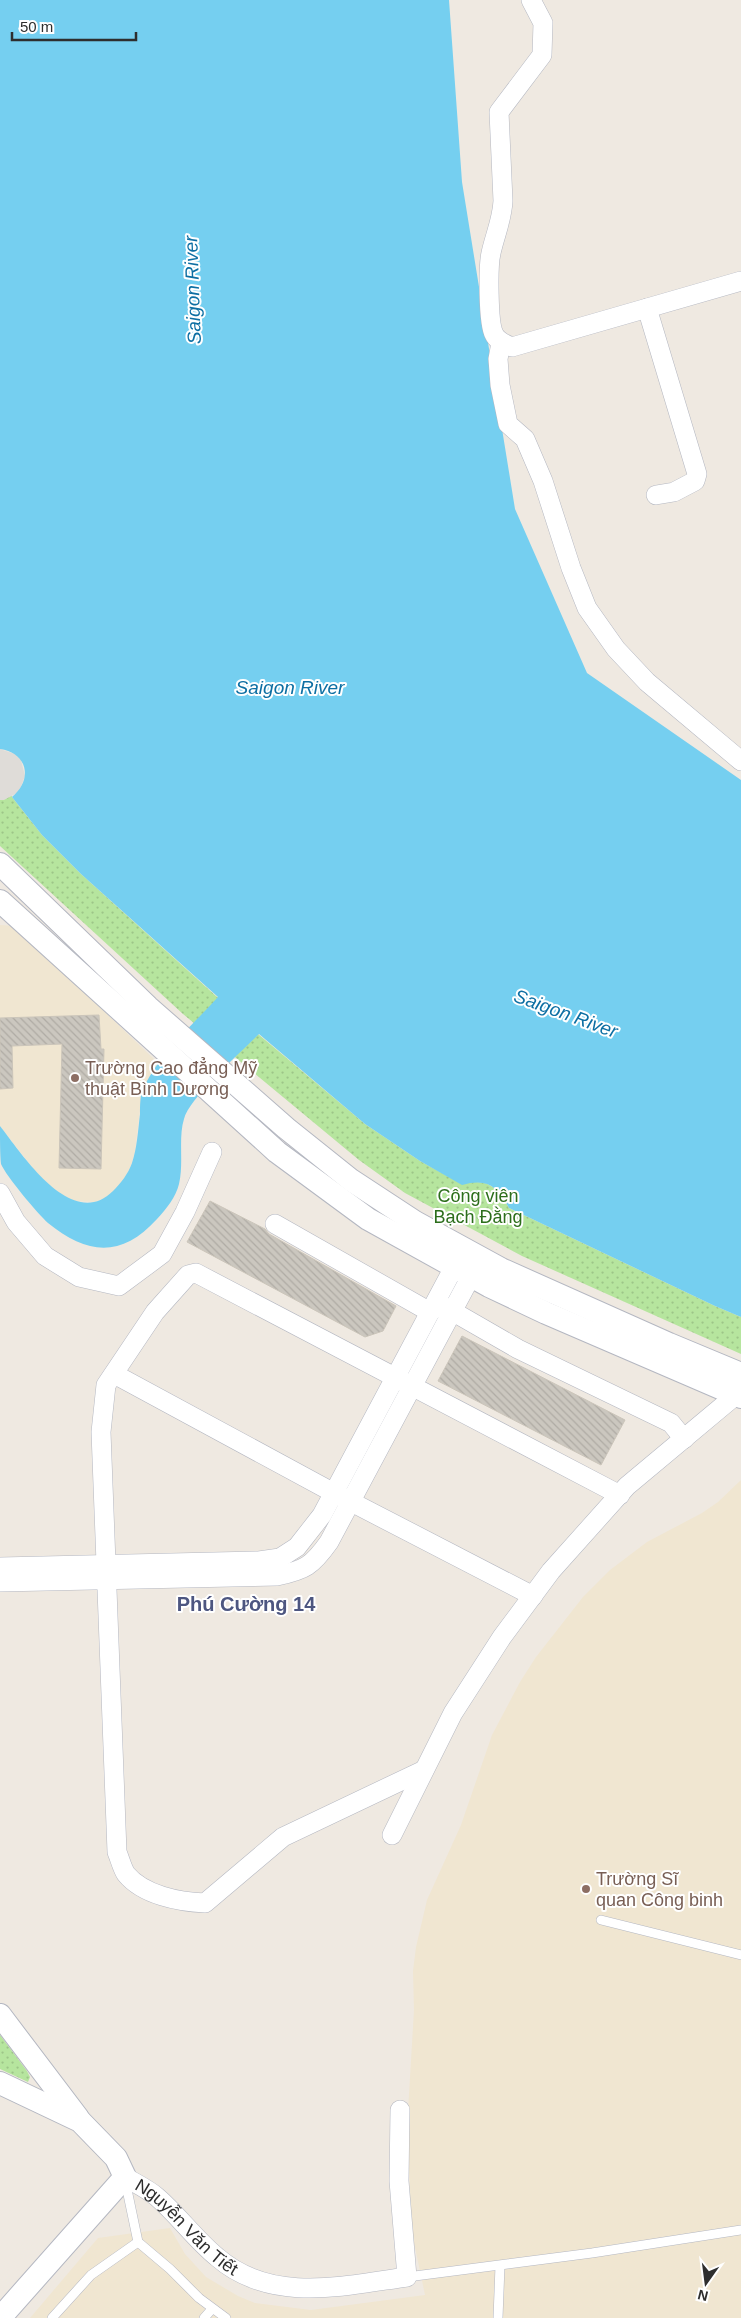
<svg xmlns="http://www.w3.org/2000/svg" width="741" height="2318" font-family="Helvetica,sans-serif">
  <defs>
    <pattern id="grass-dots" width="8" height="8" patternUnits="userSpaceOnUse" patternTransform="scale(1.25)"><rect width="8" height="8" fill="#b6e59e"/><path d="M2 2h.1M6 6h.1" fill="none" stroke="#9dc588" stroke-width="1.8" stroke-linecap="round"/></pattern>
    <pattern id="building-back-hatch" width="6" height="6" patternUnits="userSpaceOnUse" patternTransform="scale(1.25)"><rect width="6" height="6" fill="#cbc7bf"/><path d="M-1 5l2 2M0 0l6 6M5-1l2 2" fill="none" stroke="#afaba4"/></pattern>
  </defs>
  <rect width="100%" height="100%" fill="#efe9e1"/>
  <!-- education -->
  <g fill="#f0e6d1">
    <path d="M0 925 15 926 158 1063 142 1093 135 1152 131 1166 121 1184 107 1198 94 1202 75 1201 57 1192 35 1171 0 1126Z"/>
    <path d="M741 1480V2318H30L98 2238 170 2228 185 2254 206 2277 238 2296 255 2303 311 2310 425 2295 412 2233 407 2128 414 2010 413 1971 416 1947 427 1900 461 1825 492 1735 520 1682 536 1657 583 1597 610 1570 647 1542 702 1513 718 1502Z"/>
  </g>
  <!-- grass -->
  <g fill="url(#grass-dots)">
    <path d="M0 749 12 797 42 835 81 874 258 1034 365 1124 420 1161 462 1184C487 1178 497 1186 509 1208L715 1306 741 1317V1354L522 1256 405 1193 359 1160 183 1014 0 846Z"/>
    <path d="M0 2035 27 2071 30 2077 28 2082 0 2069Z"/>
  </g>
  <!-- plaza -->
  <path fill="#dfdcd8" d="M0 749 15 754 21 760 25 776 19 792 4 800H0Z"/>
  <!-- water -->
  <path fill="#75cff0" d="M0 0H449L462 182 515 509 587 673 741 780V1317L715 1306 509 1208C497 1186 487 1178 462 1185L420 1161 365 1124 259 1034C242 1051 189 1098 184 1119 178 1138 184 1163 179 1184 176 1197 166 1209 157 1219 122 1258 87 1255 48 1223 38 1214 6 1176 1 1164 0 1155 0 1137 0 1126 22 1154 72 1232 113 1191 121 1183 128 1174 132 1163 137 1148 138 1131 140 1114 140 1107 140 1098 142 1092 157 1055 192 1026 218 997L81 874 42 835 12 797C33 780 28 753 0 749Z"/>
  <!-- building -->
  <g fill="url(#building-back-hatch)" stroke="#cbc5ba">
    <path d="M99 1015 101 1049H104L101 1169 59 1168 62 1044 12 1046 13 1088 0 1089V1018Z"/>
    <path d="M210 1201 265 1229 269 1234 396 1306 383 1331 365 1337 187 1242Z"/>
    <path d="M462 1336 625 1420 601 1465 438 1381Z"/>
  </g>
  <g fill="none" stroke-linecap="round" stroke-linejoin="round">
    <!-- service casing -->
    <g stroke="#b4b7c1" stroke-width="10">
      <g id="service">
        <path d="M601 1920 741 1955"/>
        <path d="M125 2180 138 2242 170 2269 199 2298 226 2318"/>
        <path d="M407 2277 592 2253 741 2230"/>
        <path d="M52 2318 91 2275 138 2242"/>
        <path d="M204 2318 212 2309"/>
        <path d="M498 2318 500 2266"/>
      </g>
    </g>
    <!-- minor casing -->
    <g stroke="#b4b7c1" stroke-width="20">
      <g id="minor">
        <path d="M531 0 543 23 542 55 499 112 503 201C502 220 495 235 491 253 488 266 488 323 494 334 497 341 505 344 512 347L741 281"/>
        <path d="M647 308 697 474 695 481 674 492 656 495"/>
        <path d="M501 343 498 359 500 385 508 424 525 439 543 481 571 568 587 608 616 649 647 682 741 761"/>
        <path d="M0 1193 16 1222 45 1256 79 1277 119 1286 162 1254 185 1212 212 1152"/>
        <path d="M275 1224 430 1312 437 1306 445 1307 518 1349 671 1423 684 1439"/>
        <path d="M114 1374 334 1493 533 1596"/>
        <path d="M0 1567 259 1561 280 1558 297 1547 322 1515 461 1254"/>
        <path d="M0 1582 277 1576C305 1570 312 1566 329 1542L477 1265"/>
        <path d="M424 1770 283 1837 205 1903C179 1902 143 1895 126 1874 122 1868 120 1859 117 1852L101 1432 106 1385 155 1312 188 1275 196 1273 620 1495"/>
        <path d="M392 1835 453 1713 502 1637 551 1571 627 1486 736 1395"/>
        <path id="s1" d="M125 2177C135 2183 148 2189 157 2197 178 2215 195 2239 217 2257 271 2304 343 2286 407 2277L399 2181 400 2110"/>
      </g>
    </g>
    <!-- tertiary casing -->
    <g stroke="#b4b7c1" stroke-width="24">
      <g id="tertiary">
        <path d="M0 864 148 1007 286 1128 351 1180 415 1222 501 1269 669 1344 741 1374"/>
        <path d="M0 901 277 1152 368 1219 489 1286 546 1313 741 1397"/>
        <path d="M0 2015 78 2118"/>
        <path d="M0 2083 80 2121 116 2158 125 2177 0 2318"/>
      </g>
    </g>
    <!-- service -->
    <use href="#service" stroke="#fff" stroke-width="9"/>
    <!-- minor -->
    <use href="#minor" stroke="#fff" stroke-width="19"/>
    <!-- tertiary -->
    <use href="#tertiary" stroke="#fff" stroke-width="22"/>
  </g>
  <!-- markers -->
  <g fill="#8d6e63" stroke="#fff" stroke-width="2">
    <circle cx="75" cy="1078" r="5"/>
    <circle cx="586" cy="1889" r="5"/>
  </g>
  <g text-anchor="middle" stroke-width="4" stroke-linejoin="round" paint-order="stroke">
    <!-- education labels -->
    <g font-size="18" fill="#785e54" stroke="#fff" text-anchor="start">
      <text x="85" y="1074">Trường Cao đẳng Mỹ<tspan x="85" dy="21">thuật Bình Dương</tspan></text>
      <text x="596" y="1885">Trường Sĩ<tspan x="596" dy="21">quan Công binh</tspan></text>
    </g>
    <!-- park labels -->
    <g font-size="18" fill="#2c6e1b" stroke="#fff">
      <text x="478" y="1202">Công viên<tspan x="478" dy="21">Bạch Đằng</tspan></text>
    </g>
    <!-- street labels -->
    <g font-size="18" fill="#2e2e2e" stroke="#fff">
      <text dy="6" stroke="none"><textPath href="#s1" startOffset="80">Nguyễn Văn Tiết</textPath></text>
    </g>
    <!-- water labels -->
    <g font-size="19" font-style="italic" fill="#0d6fa3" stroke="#fff">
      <text transform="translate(192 290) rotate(-92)" y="7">Saigon River</text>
      <text x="290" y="694">Saigon River</text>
      <text transform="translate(566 1013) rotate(20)" y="7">Saigon River</text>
    </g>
    <!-- quarter labels -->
    <g font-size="20" font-weight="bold" fill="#4d5680" stroke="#fff">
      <text x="246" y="1611">Phú Cường 14</text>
    </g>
  </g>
  <!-- north arrow -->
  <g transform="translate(706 2283) rotate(194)" stroke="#ffffff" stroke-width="4" paint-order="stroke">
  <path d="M0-4L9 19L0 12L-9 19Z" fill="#2e2e2e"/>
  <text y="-8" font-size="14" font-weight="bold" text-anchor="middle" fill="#2e2e2e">N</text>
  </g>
  <!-- scale -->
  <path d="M12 32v8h124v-8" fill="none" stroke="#2e2e2e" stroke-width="2.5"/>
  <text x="20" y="32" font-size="15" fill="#2e2e2e" stroke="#ffffff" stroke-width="4" paint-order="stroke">50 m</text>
</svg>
